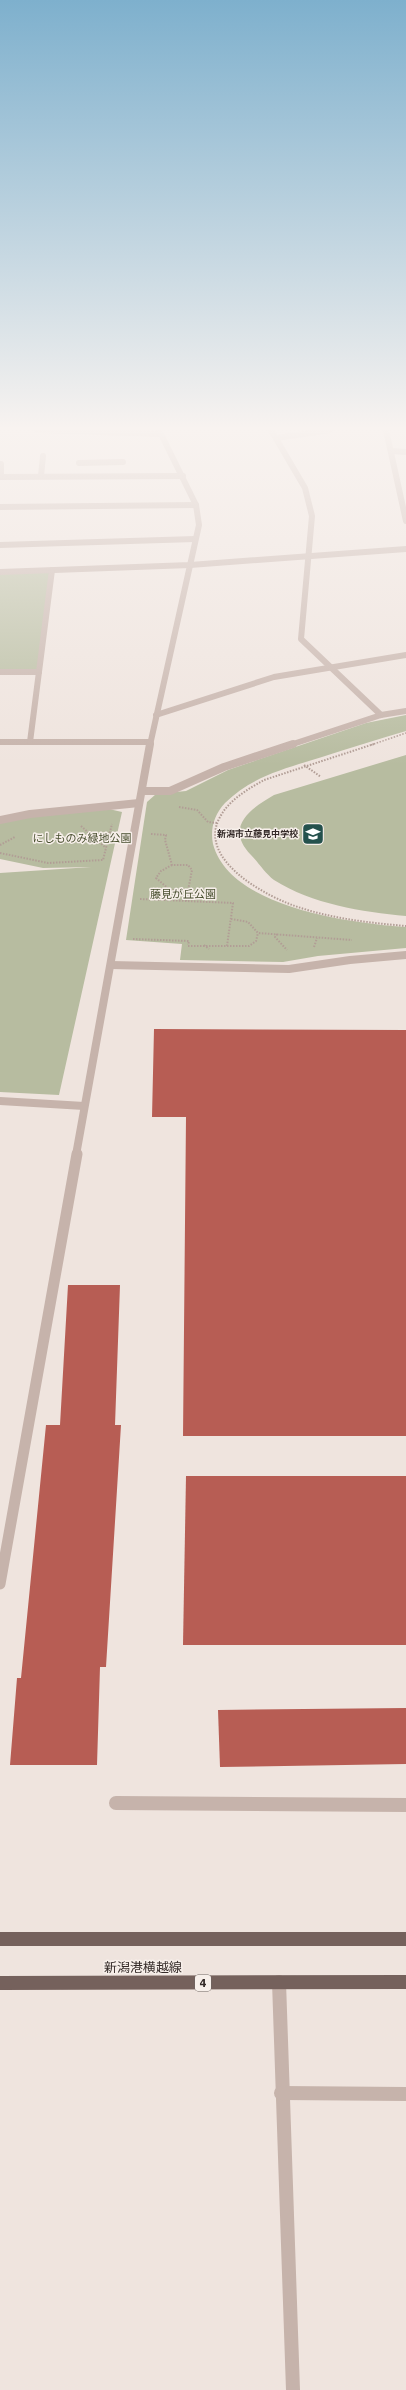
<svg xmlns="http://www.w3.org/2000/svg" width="406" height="2390" font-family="'DejaVu Sans','Noto Sans JP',sans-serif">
  <rect width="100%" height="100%" fill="#efe4de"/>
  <!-- green -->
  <g fill="#b7bca0">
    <path d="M52 570 39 672H0V572Z"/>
    <path d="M406 715V731C378 739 350 748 322 757 287 768 252 776 225 803 214 815 210 829 213 844 230 908 351 923 406 927V948L318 956 283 962 180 960 182 944 126 940 147 802 156 794 186 791 228 770 310 742 366 723Z"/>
    <path d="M406 755V916C362 912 312 904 274 880 265 873 259 863 251 855 225 828 248 810 274 795Z"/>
    <path d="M100 807 122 812 59 1095 0 1092V873L91 867 43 868 0 859V820Z"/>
  </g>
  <!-- building -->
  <g fill="#b75d54">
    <path d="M154 1029 406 1030V1436H183L186 1117H152Z"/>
    <path d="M68 1285H120L115 1425H121L106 1667H100L97 1765H10L17 1678H21L46 1425H60Z"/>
    <path d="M186 1476H406V1645H183Z"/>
    <path d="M406 1708V1764L220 1767 218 1710Z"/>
  </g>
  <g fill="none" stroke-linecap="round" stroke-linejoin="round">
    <!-- path-far1 -->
    <path stroke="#b19d95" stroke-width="1.5" stroke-dasharray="1.5 1.5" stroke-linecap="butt" d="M371 745 406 733"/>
    <!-- path -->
    <g stroke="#b19d95" stroke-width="2" stroke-dasharray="1.5 1.5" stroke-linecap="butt">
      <path d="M374 744 264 780C248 789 229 800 220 817 196 860 268 898 301 908 335 919 371 923 406 926"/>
      <path d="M304 765 321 777"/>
      <path d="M179 807 197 810 208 822 217 823"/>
      <path d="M81 826 106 848"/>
      <path d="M151 834 166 835 165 840 172 865H188L192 870 186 901"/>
      <path d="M0 845 15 837"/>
      <path d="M0 853 48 863 103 860 112 824"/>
      <path d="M172 865 161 871 156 878 170 890 188 892"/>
      <path d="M140 899 233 903 227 946"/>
      <path d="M231 919 248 922 258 933 352 940"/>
      <path d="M277 934 275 937 287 950"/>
      <path d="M133 939 189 941 188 945"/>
      <path d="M204 945 209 949"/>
      <path d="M188 946H249L256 941 258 933"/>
      <path d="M314 947 317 938"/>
    </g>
    <!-- service-far1 -->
    <g stroke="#c6b3ab" stroke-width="8">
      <path d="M111 965 289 969 350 960 406 955"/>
      <path d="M0 1101 84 1106"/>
    </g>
    <!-- service -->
    <path stroke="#c6b3ab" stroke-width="14" d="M116 1803 406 1805"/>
    <!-- minor-far2 -->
    <g stroke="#c6b3ab" stroke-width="6">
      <path d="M37 430 161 434"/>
      <path d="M271 430 305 488 312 516 301 639 381 715"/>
      <path d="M386 430 406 521"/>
      <path d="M276 438 331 430"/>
      <path d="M391 451 406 452"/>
      <path d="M79 463 123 462"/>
      <path d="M1 464V477"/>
      <path d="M41 476 43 456"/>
      <path d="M0 477 183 476"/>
      <path d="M0 507 196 505"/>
      <path d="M0 545 195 539"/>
      <path d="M0 572 190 565 406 549"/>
      <path d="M0 672H39"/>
      <path d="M156 715 274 677 406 655"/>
      <path d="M0 742H150"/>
      <path d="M30 742 52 570"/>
      <path d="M290 745 381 715 406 711"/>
    </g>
    <!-- minor-far1 -->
    <g stroke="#c6b3ab" stroke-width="8">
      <path d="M142 791H170L224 767 293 744"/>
      <path d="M0 820 30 814 139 803"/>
    </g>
    <!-- minor -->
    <g stroke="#c6b3ab" stroke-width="14">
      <path d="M279 1982 293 2390"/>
      <path d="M281 2093 406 2094"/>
    </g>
    <!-- tertiary-far2 -->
    <path stroke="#c6b3ab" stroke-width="6" d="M150 745 199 525 196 505 159 430"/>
    <!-- tertiary-far1 -->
    <path stroke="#c6b3ab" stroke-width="8" d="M76 1155 150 744"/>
    <!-- tertiary -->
    <path stroke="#c6b3ab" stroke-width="11" d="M0 1584 77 1154"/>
    <!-- primary -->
    <g stroke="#75615c" stroke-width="14">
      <path d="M0 1939H406"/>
      <path d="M0 1983 406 1982"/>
    </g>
  </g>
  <!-- sky -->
  <linearGradient id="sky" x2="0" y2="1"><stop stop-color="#7eb0cd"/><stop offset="0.56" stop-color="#f8f3f0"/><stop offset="1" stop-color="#f8f3f0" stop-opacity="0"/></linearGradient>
  <rect width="406" height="765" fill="url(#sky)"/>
  <!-- icons -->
  <defs>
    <g id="school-square" transform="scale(1.15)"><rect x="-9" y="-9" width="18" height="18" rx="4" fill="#24514d" stroke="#f7efea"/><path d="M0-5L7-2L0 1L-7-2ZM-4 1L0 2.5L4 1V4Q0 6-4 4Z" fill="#fff"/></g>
  </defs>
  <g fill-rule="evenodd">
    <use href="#school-square" x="313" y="834"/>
  </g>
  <g text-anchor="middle" stroke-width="3" stroke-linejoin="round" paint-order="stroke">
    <!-- far-poi labels -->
    <g font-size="9" font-weight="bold" fill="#352b29" stroke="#f7efea" text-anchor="end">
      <text x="298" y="837">新潟市立藤見中学校</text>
    </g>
    <!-- shield labels -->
    <rect fill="#f7efea" stroke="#6f6663" stroke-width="1" x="195" y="1975" width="16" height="16" rx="3"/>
    <g font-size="10" font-weight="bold" fill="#352b29">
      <text x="203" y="1987">4</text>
    </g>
    <!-- park labels -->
    <g font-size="11" fill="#495030" stroke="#f7efea">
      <text x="82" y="842">にしものみ緑地公園</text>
      <text x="183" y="898">藤見が丘公園</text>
    </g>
    <!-- near-street labels -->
    <g font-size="13" fill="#352b29" stroke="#f7efea">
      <text x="143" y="1972">新潟港横越線</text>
    </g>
  </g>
</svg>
